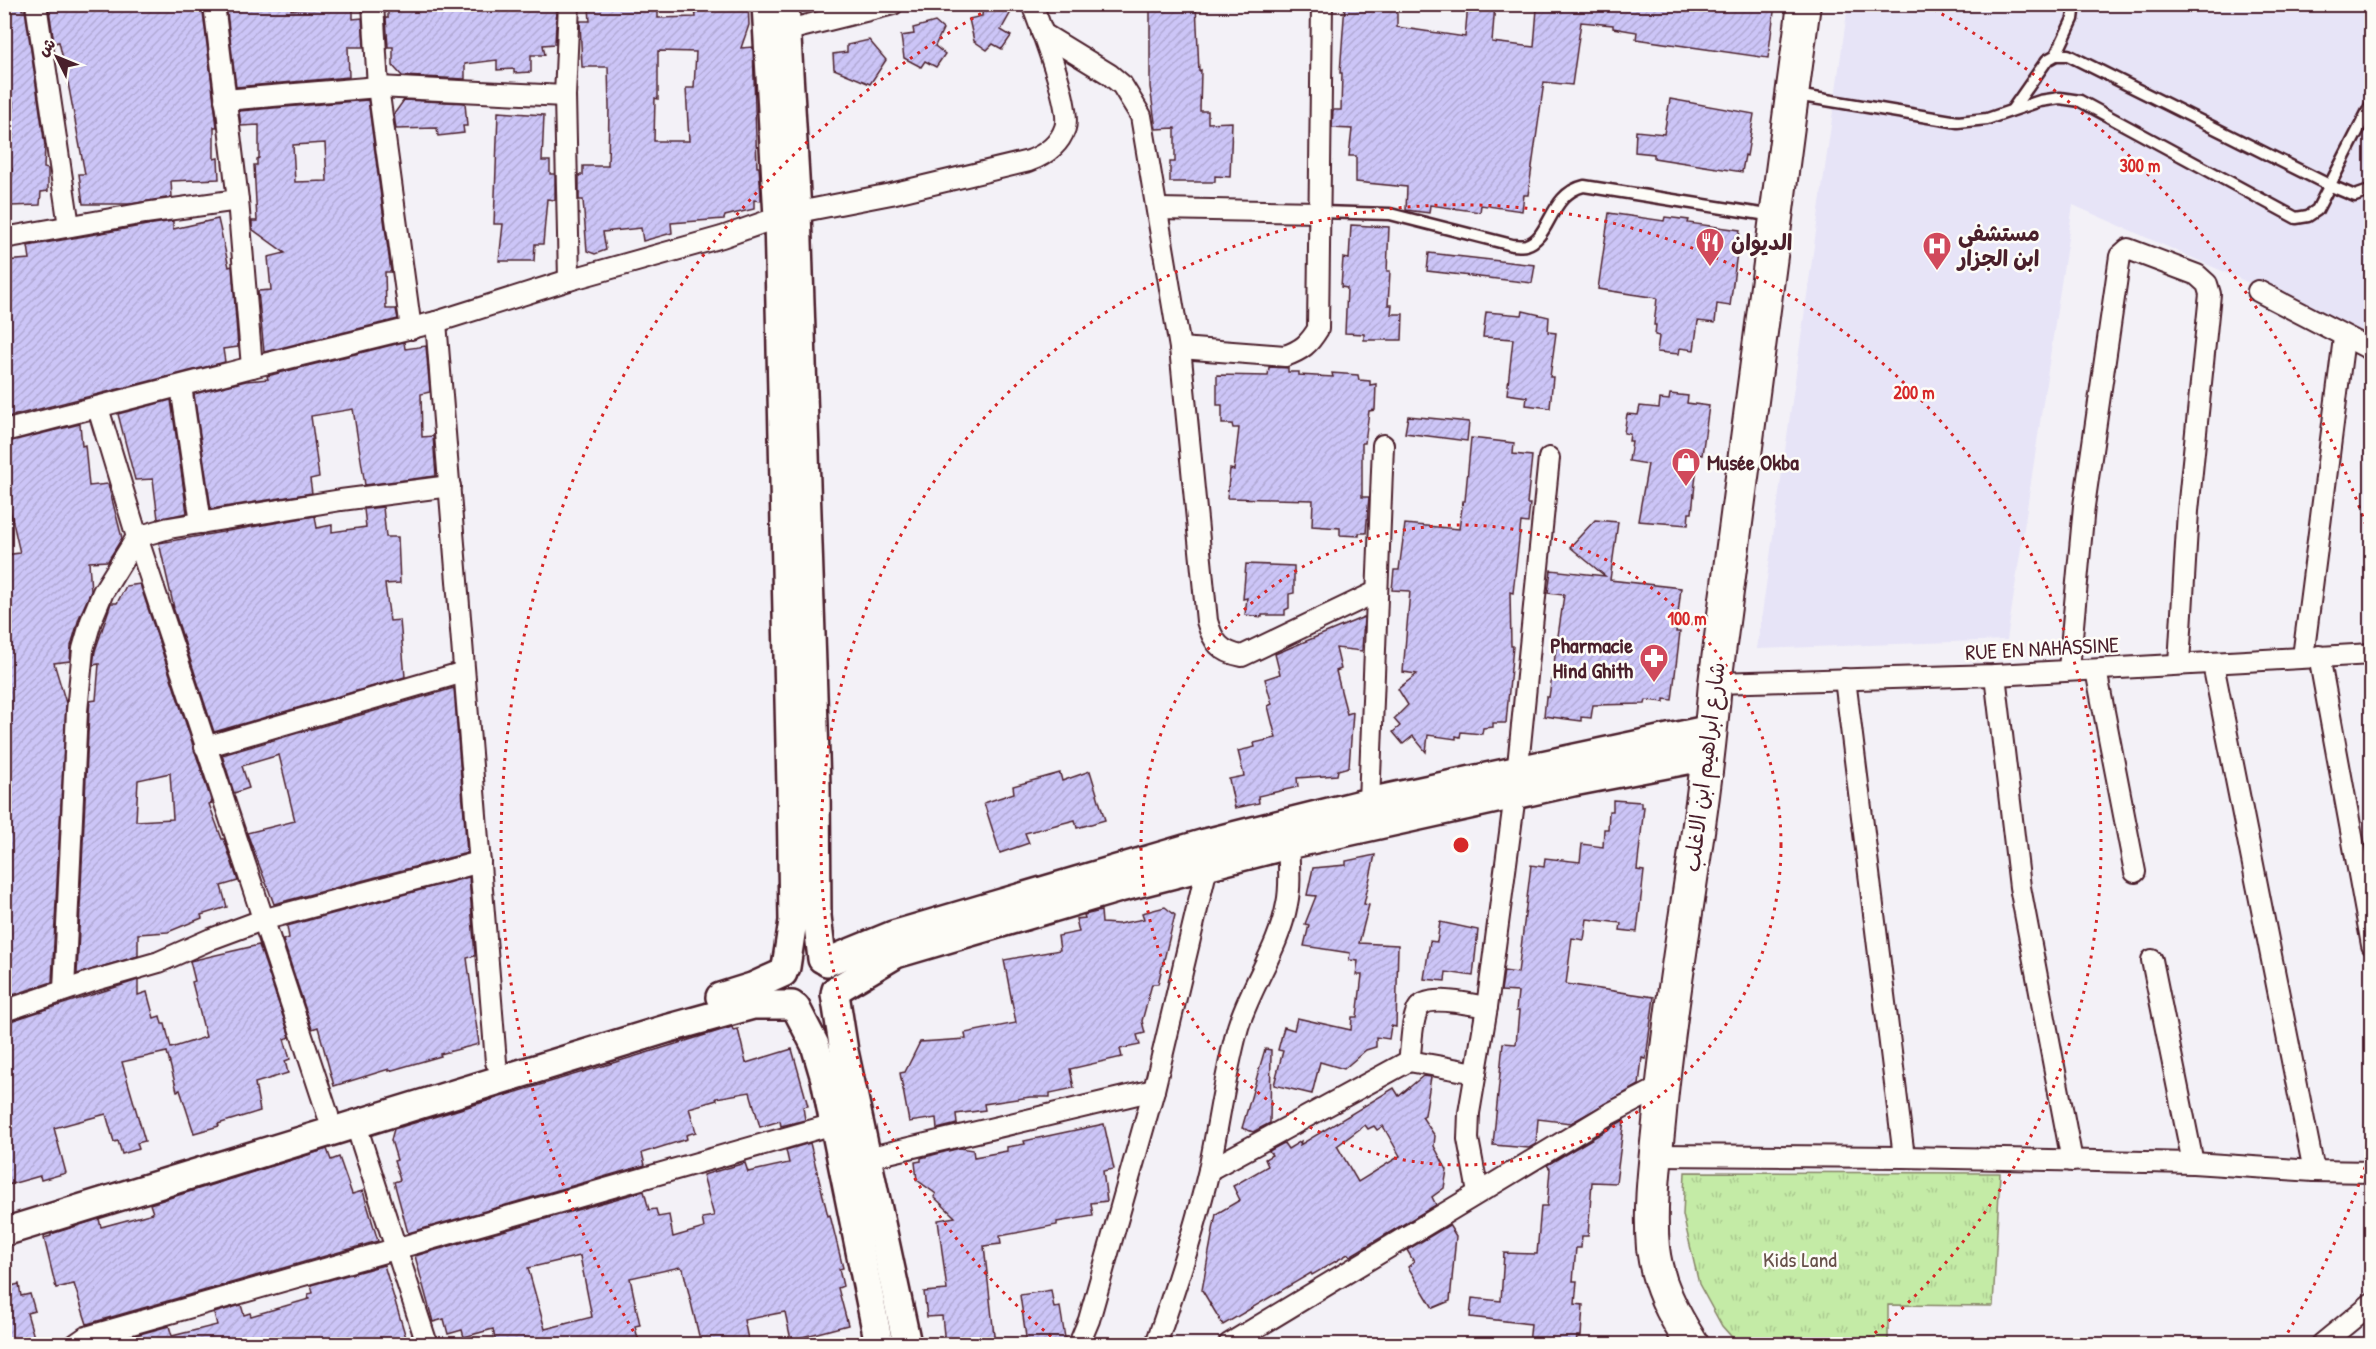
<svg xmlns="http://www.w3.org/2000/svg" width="2376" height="1349" font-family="'Patrick Hand','Playpen Sans Arabic',sans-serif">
  <defs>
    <pattern id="park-tufts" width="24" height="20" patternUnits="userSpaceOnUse" patternTransform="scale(1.5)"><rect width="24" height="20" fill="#c4eba6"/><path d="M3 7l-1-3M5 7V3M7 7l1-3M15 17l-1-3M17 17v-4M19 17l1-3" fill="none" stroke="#aac98f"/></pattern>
    <pattern id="building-hatch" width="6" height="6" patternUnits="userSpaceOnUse" patternTransform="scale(1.5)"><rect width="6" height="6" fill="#ccc5f7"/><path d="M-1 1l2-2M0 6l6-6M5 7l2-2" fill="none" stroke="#b1a9d4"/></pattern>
  </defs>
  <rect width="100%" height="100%" fill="#f3f1f7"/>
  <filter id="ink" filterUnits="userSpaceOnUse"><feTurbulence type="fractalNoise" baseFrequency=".0167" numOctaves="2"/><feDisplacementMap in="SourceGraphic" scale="12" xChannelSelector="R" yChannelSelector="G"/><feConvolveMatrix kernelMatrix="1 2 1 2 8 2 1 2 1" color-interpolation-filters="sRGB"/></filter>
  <g filter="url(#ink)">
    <!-- built -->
    <path fill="#e7e4f7" d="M1848 5H2371V337L2073 205 2007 640 1757 649Z"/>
    <!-- park -->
    <path fill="url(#park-tufts)" stroke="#878568" stroke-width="1.5" d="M1685 1172 2000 1173 1993 1306 1888 1305V1344H1738L1722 1326 1699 1284 1683 1215Z"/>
    <!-- building -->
    <g fill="url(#building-hatch)" stroke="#4a1f2b" stroke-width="1.5" fill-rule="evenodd">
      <path d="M4 4H22V10H25L45 146 44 168 48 169V191L41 192 40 205 10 206 12 169H4V135H13V102L4 103Z"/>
      <path d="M130 4H202L217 127H214V159L218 158 219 179 171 181 172 197 130 204H83L79 174H85L66 72 59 42 54 43 49 9Z"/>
      <path d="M226 4 291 5V10L353 7V19L362 18 364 47H348L349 77 236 87Z"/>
      <path d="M388 4H557L555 44 543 45 545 55H531V72L514 73V69L497 70V60L465 64V79L402 76 393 66V47H388L386 18H388Z"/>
      <path d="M600 4H658V18L696 17 695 9H697V4H748L749 25 741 48 753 47 757 167H759L761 196V201L754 200V209L725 216 724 219 671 223 672 233 643 241 641 228 603 232 606 250 595 254 587 251 583 200H579V175H583V166H608L609 107 608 67H582L580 21H590L589 8H600ZM658 51 696 52 694 88H686L689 141H654L655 98 658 99Z"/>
      <path d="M993 4H1002V8L1011 12 1001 30 1011 36 1002 49 993 44 987 50 974 41 969 19 982 16 983 6Z"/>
      <path d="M1150 4H1196L1199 71 1201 70 1200 111H1208V123L1232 122 1230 177 1215 176V182H1170V162H1175V128L1156 129 1150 87Z"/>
      <path d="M1345 4H1397V27L1465 37 1468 4H1495L1492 42 1534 47 1537 9 1555 10V4H1775L1768 58 1636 39 1637 32 1613 28V25L1581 22 1572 85 1544 82 1528 195H1524L1522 211 1481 205 1480 212 1430 205 1429 213 1406 210 1407 187 1356 182V156H1349L1352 129 1332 128 1333 110H1341L1342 73H1340Z"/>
      <path d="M935 22 943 29 935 46 945 54 936 67 925 61 921 67 904 58 901 36 914 34 913 28Z"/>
      <path d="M869 40 886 60 870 84 834 69 833 54 847 52V45Z"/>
      <path d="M1670 99 1754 114 1747 156 1745 155 1742 172 1654 158V154L1635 152 1636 131 1664 134Z"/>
      <path d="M368 100 391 272H385L386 309H396L398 319 264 352 258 291 271 290 268 257 285 253 252 229V221H257L254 165H257V159L259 158V125L241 126 239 111ZM325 143 327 181 295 182 293 145Z"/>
      <path d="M404 100 465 103 467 126H463L464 133 438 136 437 128 396 129 394 114Z"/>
      <path d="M498 112 544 115 542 161H550V174H555V200L547 199 543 244H535L534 261H499L503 224H494Z"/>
      <path d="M1609 213 1664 221 1665 217 1689 220 1688 223 1740 230 1730 306 1717 304 1715 323 1698 321 1694 350 1680 348 1679 354 1657 352 1659 336 1655 335 1656 325H1654L1657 298 1598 289Z"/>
      <path d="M218 219 229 267 232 266 238 347 223 349 225 362 4 418V261L30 259 28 246 147 225 173 221V229Z"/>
      <path d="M1351 225 1389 227 1387 271H1390L1388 305H1392L1391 314H1403L1402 340H1364V334L1345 333 1347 288 1341 287 1343 258 1349 259Z"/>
      <path d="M1429 253 1535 265 1532 283 1427 271Z"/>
      <path d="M1523 311 1549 317 1548 332 1556 333 1550 377H1553L1550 408 1526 405 1527 397 1507 394 1513 339 1483 337 1486 312 1522 315Z"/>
      <path d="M404 342 405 349 426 346 430 392 421 394 422 437 433 436 436 476 365 485 353 409 311 416 319 477 310 479 312 493 211 509 194 394 246 381 268 379 267 376Z"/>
      <path d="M1269 367 1288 368V372H1299V375L1333 377 1332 373 1358 375 1359 380 1370 381V385L1376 384 1375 410 1369 411 1365 443H1362V497H1369L1366 533H1359V536L1340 535V528L1312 526 1313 500 1227 498 1230 469 1234 470 1239 428H1233L1232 424H1222V405H1217V375L1268 376Z"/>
      <path d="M1670 394 1688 396 1687 403 1709 406 1702 455 1698 454 1692 513H1689L1688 525 1638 521 1648 464 1629 461 1632 441H1629L1630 434 1624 433 1627 414 1638 415 1640 406 1659 408 1660 399 1669 400Z"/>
      <path d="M171 400 187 513 158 519 153 479 135 480 118 414Z"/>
      <path d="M1408 416 1469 422 1467 441 1405 433Z"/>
      <path d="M80 424 82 446 85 445 89 486 108 484 122 538 108 561 89 562 91 591 79 618 71 646 70 661 54 663 66 703 52 982 4 998V858L9 857 7 823H4L6 593H4V555L20 553 4 483V443Z"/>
      <path d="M1471 438 1514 443 1513 454 1532 456 1527 504H1530L1528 523 1521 522 1513 593 1510 592 1511 646H1513L1506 723H1493V727L1483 728 1482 734 1461 732 1460 737 1456 736V739L1428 735 1426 752 1413 736 1403 744 1393 732 1400 726 1394 719 1408 705 1398 689 1417 674 1403 672 1410 591 1392 590 1394 570H1399L1405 524 1459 529 1463 501H1465Z"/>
      <path d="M383 507 386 537H398L400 583 385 584 390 621 400 620 405 677 214 732 172 604 174 608 159 543 315 516 317 528 332 525V532L366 527 364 509Z"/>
      <path d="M1595 520 1618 522 1610 580 1681 588 1676 632H1680L1672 700 1664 699V702L1646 700 1645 704 1593 705 1591 718 1581 717V721L1544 716 1546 697H1549L1564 595 1548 593 1551 570 1605 576 1570 547Z"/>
      <path d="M1246 564 1294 566V593L1289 594V608L1285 610V615H1262V617L1245 615 1247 598 1243 599Z"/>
      <path d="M140 584 212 803 209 804 222 839H224L238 881 221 886 227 907 201 915 202 918 168 932 138 934V956L77 974 89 712 90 701 96 700 99 664 93 665 95 651 111 603H117L126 586ZM170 773 173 819 136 821 138 780Z"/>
      <path d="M1364 617 1362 651 1336 648 1341 669 1336 671 1341 691 1347 714 1353 712 1349 767 1338 770 1337 775 1297 778 1298 787 1258 796 1259 803 1235 808 1229 779 1244 776 1238 751 1255 747 1254 743 1276 738 1268 706 1272 704 1265 679 1280 674 1275 654Z"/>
      <path d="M454 688 467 853 274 904 247 833 295 821 279 755 242 766 249 788 234 793 222 755Z"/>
      <path d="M1090 771 1105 820 1077 828 1075 820 1025 833 1029 843 1000 853 984 803 1014 793 1013 786 1060 773 1062 781Z"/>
      <path d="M1613 800 1641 802V807H1644L1637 870 1644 871 1637 932 1620 930 1621 923 1587 919 1584 940 1572 938 1566 984 1654 997 1646 1059 1642 1058 1639 1085 1571 1123 1538 1119 1536 1144 1529 1148 1493 1145 1503 1043 1516 1044 1519 1011H1516L1518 992 1501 991 1504 971 1518 973 1531 865 1544 867 1545 858 1580 862 1582 844 1603 847 1604 829H1608L1609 811H1613Z"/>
      <path d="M1375 855 1364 904 1369 905 1359 943 1398 945 1396 1027 1391 1026 1389 1039 1376 1037V1047L1366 1050 1344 1069 1320 1062 1312 1094 1274 1085 1283 1051 1278 1050 1284 1027 1294 1030 1297 1018 1351 1030 1352 1017H1357L1362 975H1356L1358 961 1349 960 1350 953 1304 946 1309 925 1305 924 1316 896 1307 895 1313 868 1346 865V861Z"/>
      <path d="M469 877 475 956 467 958 479 1044 440 1054 441 1056 389 1071V1069L334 1086 318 1027 312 1029 283 940 289 938 287 926Z"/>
      <path d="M1165 907 1175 915 1158 984H1152L1142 1021 1145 1033 1137 1035 1140 1045 1120 1049 1122 1057 1070 1069 1074 1088 1050 1093V1097H1030L984 1104 985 1110 956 1114 957 1124 937 1129 936 1118 909 1122 900 1073 905 1072 920 1042 966 1039 965 1033 1016 1023 1004 960 1060 950 1058 936 1079 932 1076 919 1085 918 1084 915 1101 911 1102 923 1118 924 1144 919 1142 913Z"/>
      <path d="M1440 922 1478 930 1473 976 1446 972 1445 981 1424 979 1430 941 1437 942Z"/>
      <path d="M259 945 290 1037 284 1039 290 1059 285 1061 288 1073 255 1083 260 1111 218 1124 219 1126 194 1133 180 1090 177 1091 167 1052 122 1062 145 1141 137 1143 139 1149 122 1154 118 1141 114 1142 106 1114 54 1128 66 1173 41 1180 40 1176 4 1186V1023L138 980V995L147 992 154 1018 160 1016 162 1024H165L171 1048 206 1037 192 982 195 981 190 961Z"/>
      <path d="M732 1027 733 1030 738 1029 746 1063 792 1049 808 1106 803 1107 805 1120 781 1126 780 1121 760 1127 750 1092 716 1098 717 1100 689 1108 696 1132 686 1135 687 1139 642 1153 645 1165 408 1233 394 1182 400 1180 394 1161 397 1160 391 1140 394 1129Z"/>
      <path d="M1265 1049 1271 1050 1270 1123 1253 1132 1242 1128Z"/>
      <path d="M1423 1076 1431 1077 1425 1115 1422 1117 1435 1136 1434 1146 1447 1170 1444 1188 1432 1197 1436 1205 1350 1256 1348 1254 1312 1275 1311 1273 1223 1325 1202 1290 1216 1214 1240 1200 1233 1186 1268 1166 1265 1159 1272 1155 1269 1151 1284 1143 1288 1149 1301 1141 1300 1145 1394 1088 1399 1096ZM1365 1125 1368 1129 1374 1126 1377 1130 1383 1126 1400 1156 1358 1182 1337 1146Z"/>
      <path d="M1624 1120 1616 1183 1592 1182 1588 1236H1582L1581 1248H1576L1573 1281H1577L1575 1304 1583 1305 1581 1336H1577L1576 1344H1529L1531 1324 1470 1317 1472 1298 1501 1301 1504 1253 1537 1254 1541 1206H1547L1550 1169 1547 1165Z"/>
      <path d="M1104 1124 1114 1169 1103 1171 1107 1201 1091 1203 1093 1216 1057 1222V1225L1000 1236 1001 1244 984 1246 995 1344H945L942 1316 927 1317 924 1292 947 1290 938 1220 955 1217 934 1197 936 1194 917 1180 915 1162 921 1161V1158L960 1148 973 1150 974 1157 1007 1151V1147L1025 1144 1024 1141Z"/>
      <path d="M810 1143 828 1216 830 1215 843 1268 839 1269 843 1286 838 1288 848 1325 791 1340 785 1312 744 1320 749 1344H701L683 1269 680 1267 630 1278 640 1325 635 1326 639 1344H496L493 1329 464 1337 462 1330 448 1334 444 1319 433 1322 415 1256 644 1191 649 1210 656 1209 658 1217 669 1215 673 1237 704 1228 702 1218 714 1216 703 1175 745 1163 748 1172 789 1163 786 1150ZM580 1256 592 1317 545 1329 528 1268Z"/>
      <path d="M327 1149 331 1160 339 1157 352 1194 363 1191 378 1241 87 1324 74 1284 56 1288 44 1238 51 1236V1234L99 1219 101 1227 153 1213 150 1204Z"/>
      <path d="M1449 1225 1456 1236 1450 1301 1433 1308 1408 1267 1414 1262 1407 1250Z"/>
      <path d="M384 1265 408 1344H103L169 1326 172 1336 217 1325 214 1313 241 1305 244 1315 250 1313 251 1316 309 1299 308 1294 313 1293 311 1285Z"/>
      <path d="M19 1284 21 1296 30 1294 35 1311 27 1313 36 1344H4V1288Z"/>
      <path d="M1051 1290 1054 1308 1060 1307 1066 1344H1027L1020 1295Z"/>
    </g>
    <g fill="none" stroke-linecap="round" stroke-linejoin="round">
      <!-- lane casing -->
      <g stroke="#4a1f2b" stroke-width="15">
        <g id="lane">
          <path d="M2056 55 2073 19 2075 4"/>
          <path d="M1796 95 1958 122 1987 119 2040 101 2060 98 2080 101 2296 218 2308 216 2317 210 2372 103"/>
          <path d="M2012 110 2047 60 2056 55H2068L2331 186 2355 196 2372 190"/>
          <path d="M1320 212 1390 214 1512 245C1516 245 1522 246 1526 245 1551 238 1549 194 1584 186L1774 216"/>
        </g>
      </g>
      <!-- street casing -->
      <g stroke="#4a1f2b" stroke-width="24">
        <g id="street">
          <path d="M36 4 69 226"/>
          <path d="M214 4 238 200 252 367"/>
          <path d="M373 4 378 87 411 329"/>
          <path d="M569 4 565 96 569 280"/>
          <path d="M788 30 893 4"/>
          <path d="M1042 33 1109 74 1122 85 1141 116 1180 348 1207 621C1213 642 1220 652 1242 656L1376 592"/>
          <path d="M225 100 378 87 565 96"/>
          <path d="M1158 209 1320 212"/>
          <path d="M4 238 145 213 238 200"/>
          <path d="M2258 291 2372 350"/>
          <path d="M436 322 496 1062"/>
          <path d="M1180 348 1285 356C1302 350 1309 344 1318 329L1322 4"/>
          <path d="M181 386 201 523"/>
          <path d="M98 408 137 537 328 1115"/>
          <path d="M4 431 252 367 436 322 569 280 722 237 788 214 891 194 1029 161C1045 155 1059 146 1065 128 1072 107 1041 29 1032 4"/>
          <path d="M2319 656 2372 945"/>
          <path d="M2303 657 2344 338"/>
          <path d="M2213 664 2314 1171"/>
          <path d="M2069 669 2084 506 2120 256 2128 249 2197 275 2207 284 2210 294 2188 511 2179 664"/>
          <path d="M2096 670 2135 872"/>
          <path d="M1995 675 2020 887 2072 1161"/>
          <path d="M1845 679 1904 1157"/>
          <path d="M1715 683 1995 675 2372 654"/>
          <path d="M205 747 464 672"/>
          <path d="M1369 802 1383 445"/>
          <path d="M2152 960 2193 1163"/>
          <path d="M64 990 77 711 83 649 91 621 103 592 137 537 169 528 341 500 450 486"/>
          <path d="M4 1011 96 980 159 962 211 939 262 920 480 862"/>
          <path d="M1409 1061C1412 1045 1411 1022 1418 1009 1427 993 1472 1005 1487 1007"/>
          <path d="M356 1125 427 1344"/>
          <path d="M1657 1155 1904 1157 2193 1163 2314 1171 2372 1172"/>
          <path d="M867 1158 1154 1090"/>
          <path d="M1209 1170 1409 1061 1476 1073"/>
          <path d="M1478 1192 1468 1139 1469 1113 1487 1007 1515 795 1549 458"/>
          <path d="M76 1344 86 1337 100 1333 834 1124"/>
          <path d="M1079 1344 1089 1320 1154 1090 1207 867 1206 854"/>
          <path d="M1156 1344C1176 1287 1195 1229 1209 1170 1219 1122 1225 1074 1238 1027 1251 985 1279 948 1287 904 1291 885 1289 865 1288 845"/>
          <path d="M1229 1344 1609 1114 1663 1086"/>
          <path d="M2322 1344 2372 1303"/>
        </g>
      </g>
      <!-- secondary casing -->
      <g stroke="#4a1f2b" stroke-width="32">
        <g id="secondary">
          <path d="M766 4 778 217 791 788 793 921 786 967"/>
          <path d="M785 4 797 212 816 786 817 916 822 959"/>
          <path d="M827 962 893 935 1205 843 1369 802 1711 729"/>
          <path d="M836 990 896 954 1120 888 1288 845 1573 782 1708 756"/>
          <path d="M835 994 844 1051 907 1344"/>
          <path d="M720 997 752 987 783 973"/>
          <path d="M796 1008 815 1045 825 1079 879 1344"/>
          <path d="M4 1232 666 1029 753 1005H792"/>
        </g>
      </g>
      <!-- primary casing -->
      <g stroke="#4a1f2b" stroke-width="36">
        <path id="primary" d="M1692 1344C1673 1314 1657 1284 1653 1248 1649 1203 1656 1157 1660 1112 1673 968 1704 827 1715 683L1804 4"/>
      </g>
      <!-- lane -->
      <use href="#lane" stroke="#fdfcf7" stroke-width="10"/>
      <!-- street -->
      <use href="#street" stroke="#fdfcf7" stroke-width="20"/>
      <!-- secondary -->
      <use href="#secondary" stroke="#fdfcf7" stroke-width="27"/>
      <!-- primary -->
      <use href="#primary" stroke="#fdfcf7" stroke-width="32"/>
    </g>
  </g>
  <!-- distance rings -->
  <g fill="none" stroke="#d62828" stroke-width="3" stroke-dasharray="3 6">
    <circle cx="1461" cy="845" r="320"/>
    <path d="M1058 1342A640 640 0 1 1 1864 1342"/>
    <path d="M2371 1150A960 960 0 0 1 2284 1339M638 1339A960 960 0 0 1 996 5M1926 5A960 960 0 0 1 2371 540"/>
  </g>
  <!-- icons -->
  <defs>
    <g id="restaurant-pin" transform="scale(1.5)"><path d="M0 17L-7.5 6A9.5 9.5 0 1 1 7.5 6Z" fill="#d1495b" stroke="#fdfcf7"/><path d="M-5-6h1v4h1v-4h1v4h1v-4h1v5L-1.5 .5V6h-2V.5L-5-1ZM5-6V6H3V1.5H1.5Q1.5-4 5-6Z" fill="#fff"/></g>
    <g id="hospital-pin" transform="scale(1.5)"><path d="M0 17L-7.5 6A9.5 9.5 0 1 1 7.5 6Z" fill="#d1495b" stroke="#fdfcf7"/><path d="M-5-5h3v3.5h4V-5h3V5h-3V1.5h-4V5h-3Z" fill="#fff"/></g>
    <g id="shop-pin" transform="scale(1.5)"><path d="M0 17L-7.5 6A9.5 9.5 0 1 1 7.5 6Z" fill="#d1495b" stroke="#fdfcf7"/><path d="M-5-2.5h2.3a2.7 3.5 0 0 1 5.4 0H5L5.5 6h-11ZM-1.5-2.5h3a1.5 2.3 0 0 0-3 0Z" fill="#fff"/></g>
    <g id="pharmacy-pin" transform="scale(1.5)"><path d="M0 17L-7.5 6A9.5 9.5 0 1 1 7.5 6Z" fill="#d1495b" stroke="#fdfcf7"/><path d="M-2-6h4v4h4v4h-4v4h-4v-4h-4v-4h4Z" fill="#fff"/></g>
  </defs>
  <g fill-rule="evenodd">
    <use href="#restaurant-pin" x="1710" y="242"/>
    <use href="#hospital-pin" x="1937" y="246"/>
    <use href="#shop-pin" x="1686" y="462"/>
    <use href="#pharmacy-pin" x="1654" y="658"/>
  </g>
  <g text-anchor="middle" stroke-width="5" stroke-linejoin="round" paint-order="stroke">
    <!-- poi labels -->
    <g font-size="22" font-weight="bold" fill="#4a1f2b" stroke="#fdfcf7" text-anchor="start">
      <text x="1958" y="241">مستشفى<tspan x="1958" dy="25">ابن الجزار</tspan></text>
      <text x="1731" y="250">الديوان</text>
      <text x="1707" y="470">Musée Okba</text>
      <text x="1633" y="653" text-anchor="end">Pharmacie<tspan x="1633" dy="25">Hind Ghith</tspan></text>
    </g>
    <!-- street labels -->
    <g font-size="22" fill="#4a1f2b" stroke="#fdfcf7">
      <text transform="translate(2042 648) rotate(-3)" y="8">RUE EN NAHASSINE</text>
      <text transform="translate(1704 767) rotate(-83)" y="8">شارع ابراهيم ابن الاغلب</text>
    </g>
    <!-- park labels -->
    <g font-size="22" fill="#68524a" stroke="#fdfcf7">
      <text x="1800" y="1267">Kids Land</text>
    </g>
  </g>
  <circle cx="1461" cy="845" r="9" fill="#d62828" stroke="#fdfcf7" stroke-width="3"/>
  <g font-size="18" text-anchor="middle" font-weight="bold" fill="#d62828" stroke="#fdfcf7" stroke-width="5" stroke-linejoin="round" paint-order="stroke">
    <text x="2140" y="172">300 m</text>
    <text x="1914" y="399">200 m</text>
    <text x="1687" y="625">100 m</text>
  </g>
  <!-- margin -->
  <rect width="2376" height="1349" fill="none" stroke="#fdfcf7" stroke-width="24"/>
  <rect x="12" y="12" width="2352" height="1325" fill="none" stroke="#4a1f2b" stroke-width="2" filter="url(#ink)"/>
  <!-- north arrow -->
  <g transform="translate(57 57) rotate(313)" stroke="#fdfcf7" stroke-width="4.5" paint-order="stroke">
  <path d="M0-4.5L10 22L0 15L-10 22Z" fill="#4a1f2b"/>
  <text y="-9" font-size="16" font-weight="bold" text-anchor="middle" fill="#4a1f2b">ش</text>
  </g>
</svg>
